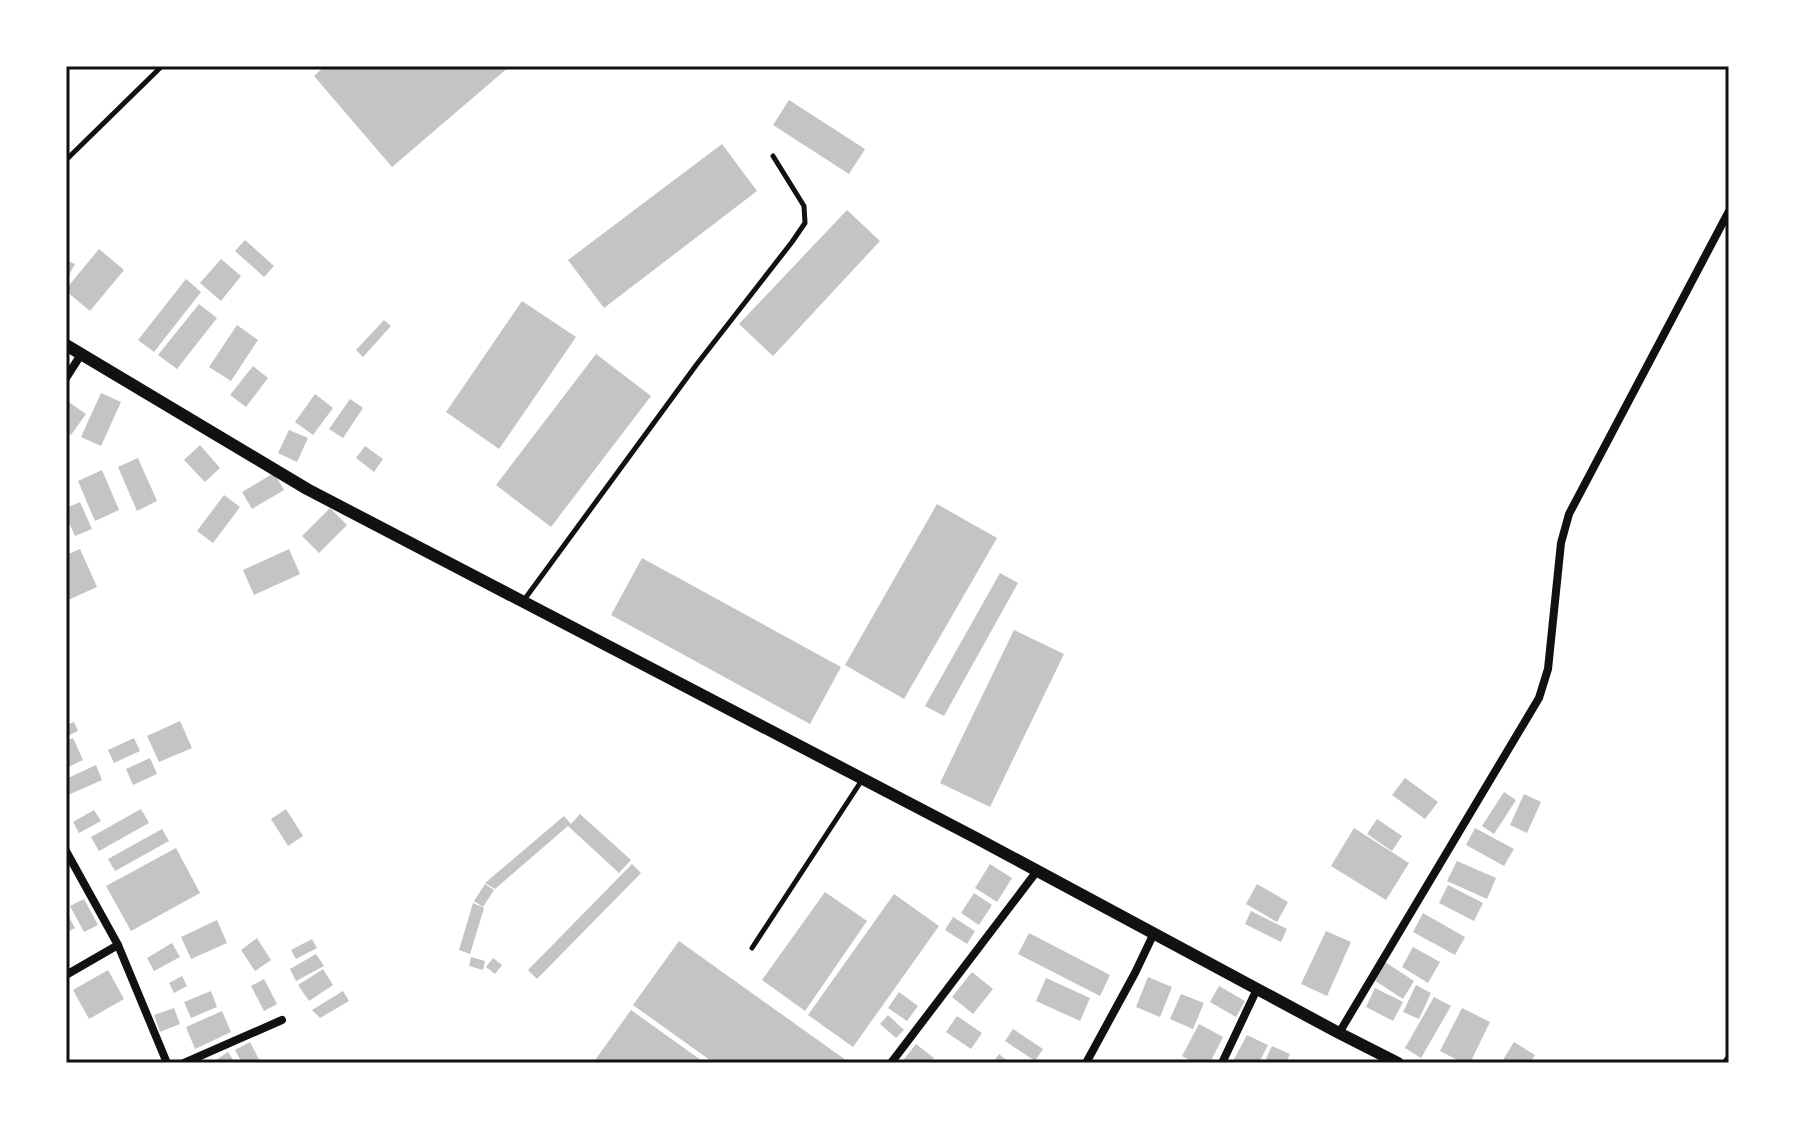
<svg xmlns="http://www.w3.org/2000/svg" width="1795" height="1129" font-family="Cabin,sans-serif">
  <rect width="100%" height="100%" fill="#fff"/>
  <!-- building -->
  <g fill="#c4c4c4">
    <path d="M325 66H510L392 167 314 76Z"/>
    <path d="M789 100 865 149 849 174 773 125Z"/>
    <path d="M722 144 757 191 604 308 568 260Z"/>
    <path d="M847 210 880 241 773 356 739 324Z"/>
    <path d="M245 240 274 266 264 277 235 251Z"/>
    <path d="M99 249 124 270 90 311 66 291V289Z"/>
    <path d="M221 259 241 276 221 301 200 283Z"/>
    <path d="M66 260 75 264 66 280Z"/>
    <path d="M186 279 201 292 154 352 138 340Z"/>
    <path d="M522 301 576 337 499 449 446 412Z"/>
    <path d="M199 304 217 318 177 369 158 355Z"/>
    <path d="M384 320 391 326 363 357 356 350Z"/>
    <path d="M237 325 258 340 231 381 209 367Z"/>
    <path d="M596 354 651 396 551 527 496 485Z"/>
    <path d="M253 366 268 378 246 407 230 395Z"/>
    <path d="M101 393 121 402 101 446 81 437Z"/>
    <path d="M315 394 333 408 313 435 295 422Z"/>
    <path d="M350 399 363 408 343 438 329 429Z"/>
    <path d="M66 400 86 414 71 435 66 431Z"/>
    <path d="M289 430 308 438 297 462 278 453Z"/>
    <path d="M200 445 220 468 205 482 184 460Z"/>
    <path d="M365 446 383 459 374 472 356 458Z"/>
    <path d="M138 458 157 501 137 511 118 467Z"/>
    <path d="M102 470 119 510 95 521 78 481Z"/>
    <path d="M274 473 284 490 252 509 242 492Z"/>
    <path d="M224 495 240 507 213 543 197 531Z"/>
    <path d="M80 502 92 529 75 536 66 516V508Z"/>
    <path d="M937 504 997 538 904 699 845 665Z"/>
    <path d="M330 508 347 525 319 553 302 536Z"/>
    <path d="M80 549 97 587 66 601V555Z"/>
    <path d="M289 549 300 574 254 595 243 570Z"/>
    <path d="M642 558 841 667 810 724 611 615Z"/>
    <path d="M1000 573 1018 583 944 716 925 706Z"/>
    <path d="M1014 630 1064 654 990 807 940 783Z"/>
    <path d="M180 721 192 748 159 762 147 736Z"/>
    <path d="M74 722 78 731 66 737V725Z"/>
    <path d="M73 738 83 760 66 768V741Z"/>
    <path d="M134 738 140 751 114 763 108 750Z"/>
    <path d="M150 758 157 774 133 785 126 769Z"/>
    <path d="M96 765 102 780 68 795 66 791V779Z"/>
    <path d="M1405 778 1438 802 1425 819 1392 795Z"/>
    <path d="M1504 792 1516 800 1494 834 1482 826Z"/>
    <path d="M1524 794 1541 802 1527 833 1510 825Z"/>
    <path d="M141 809 149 823 99 851 91 837Z"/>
    <path d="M286 809 303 836 288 846 271 819Z"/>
    <path d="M94 810 101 821 79 833 73 822Z"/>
    <path d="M580 814 631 860 619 873 568 826 495 889 485 883 564 816 571 824Z"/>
    <path d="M1377 819 1402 836 1392 851 1367 834Z"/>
    <path d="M1354 828 1409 863 1386 900 1331 866Z"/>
    <path d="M1475 828 1514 849 1504 866 1466 845Z"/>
    <path d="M162 829 169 841 115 871 108 859Z"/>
    <path d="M176 848 200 893 131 931 106 886Z"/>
    <path d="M1457 861 1496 878 1487 899 1447 881Z"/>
    <path d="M632 864 641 873 537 979 528 970Z"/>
    <path d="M990 864 1012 878 997 902 975 888Z"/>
    <path d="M485 884 494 890 483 907 474 901Z"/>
    <path d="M1257 884 1288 902 1277 922 1246 904Z"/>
    <path d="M1448 885 1483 903 1474 921 1439 903Z"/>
    <path d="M825 892 867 921 805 1011 762 980Z"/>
    <path d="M974 893 992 905 979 925 961 913Z"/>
    <path d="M894 894 939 926 853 1047 808 1015Z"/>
    <path d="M84 899 98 925 84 932 70 906Z"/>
    <path d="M473 903 484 908 470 954 459 950Z"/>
    <path d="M1251 911 1287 929 1281 942 1245 924Z"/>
    <path d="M66 912 75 928 66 933Z"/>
    <path d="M1423 913 1465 937 1455 955 1413 932Z"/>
    <path d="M953 917 975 931 967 944 945 930Z"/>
    <path d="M217 920 227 943 191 959 181 937Z"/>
    <path d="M1326 931 1351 942 1327 996 1301 984Z"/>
    <path d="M1029 933 1110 975 1100 996 1018 954Z"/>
    <path d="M257 938 271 960 255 971 241 950Z"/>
    <path d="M312 939 317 948 296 959 291 950Z"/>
    <path d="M679 941 850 1063H714L633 1005Z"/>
    <path d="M172 943 180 957 154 971 147 958Z"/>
    <path d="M1413 947 1440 962 1428 983 1402 967Z"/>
    <path d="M316 954 324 966 296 981 290 969Z"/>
    <path d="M471 957 485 961 483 970 469 966Z"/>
    <path d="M493 958 502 965 495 974 486 967Z"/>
    <path d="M1385 962 1414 981 1403 999 1374 980Z"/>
    <path d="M323 969 333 985 309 1001 298 985Z"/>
    <path d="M108 970 124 999 89 1019 73 990Z"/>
    <path d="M972 972 993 989 973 1014 952 997Z"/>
    <path d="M182 976 187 986 174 993 169 983Z"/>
    <path d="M1148 977 1172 987 1160 1017 1136 1007Z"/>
    <path d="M1046 978 1090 998 1080 1021 1036 1001Z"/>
    <path d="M264 979 277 1004 264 1011 251 986Z"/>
    <path d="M1416 985 1431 993 1419 1019 1403 1012Z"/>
    <path d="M1219 986 1245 1001 1236 1017 1210 1002Z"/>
    <path d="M1375 988 1403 1002 1393 1021 1366 1007Z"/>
    <path d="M211 991 217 1007 191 1018 184 1002Z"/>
    <path d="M343 991 349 1001 320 1018 312 1010Z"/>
    <path d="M899 992 918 1006 907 1021 888 1008Z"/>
    <path d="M1181 994 1204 1003 1193 1029 1170 1019Z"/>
    <path d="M1434 997 1451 1006 1421 1058 1405 1048Z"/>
    <path d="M174 1008 180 1024 160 1032 154 1015Z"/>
    <path d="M1462 1008 1490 1022 1470 1063H1463L1440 1051Z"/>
    <path d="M631 1010 705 1063H593Z"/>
    <path d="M222 1011 231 1032 195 1049 186 1027Z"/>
    <path d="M888 1015 904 1030 896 1038 880 1024Z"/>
    <path d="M957 1016 982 1033 971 1049 946 1032Z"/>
    <path d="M1199 1024 1223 1037 1210 1063H1195L1182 1056Z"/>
    <path d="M1013 1029 1043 1049 1035 1061 1005 1041Z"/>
    <path d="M1247 1035 1268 1045 1259 1063H1232Z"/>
    <path d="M250 1042 261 1063H242L235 1050Z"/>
    <path d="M1514 1042 1535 1055 1530 1063H1501Z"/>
    <path d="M916 1044 934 1058 930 1063H901Z"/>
    <path d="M1272 1046 1290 1054 1286 1063H1264Z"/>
    <path d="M228 1052 235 1063H217L216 1060Z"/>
    <path d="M999 1054 1010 1063H993Z"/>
  </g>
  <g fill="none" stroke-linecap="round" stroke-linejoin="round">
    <!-- service -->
    <g stroke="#111" stroke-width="5">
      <path d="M66 160 162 66"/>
      <path d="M524 600 697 364 792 242 805 223 804 206 773 156"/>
      <path d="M752 948 862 780"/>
      <path d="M1724 1063 1729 1056"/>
    </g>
    <!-- minor -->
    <g stroke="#111" stroke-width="8">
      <path d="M66 378 82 353"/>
      <path d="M66 851 118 945 167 1063"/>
      <path d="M66 975 118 945"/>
      <path d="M1339 1033 1539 698 1548 669 1561 543 1569 514 1729 211"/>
      <path d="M184 1063 282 1020"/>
      <path d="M891 1063 1037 871"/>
      <path d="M1086 1063 1135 973 1154 933"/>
      <path d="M1222 1063 1257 989"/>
    </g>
    <!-- tertiary -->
    <path stroke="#111" stroke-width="12" d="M66 345 307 489 978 839 1339 1033 1398 1063"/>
  </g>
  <!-- border -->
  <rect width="1795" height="1129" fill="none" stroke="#ffffff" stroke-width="136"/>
  <rect x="68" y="68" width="1659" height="993" fill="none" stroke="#111" stroke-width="3"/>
</svg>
